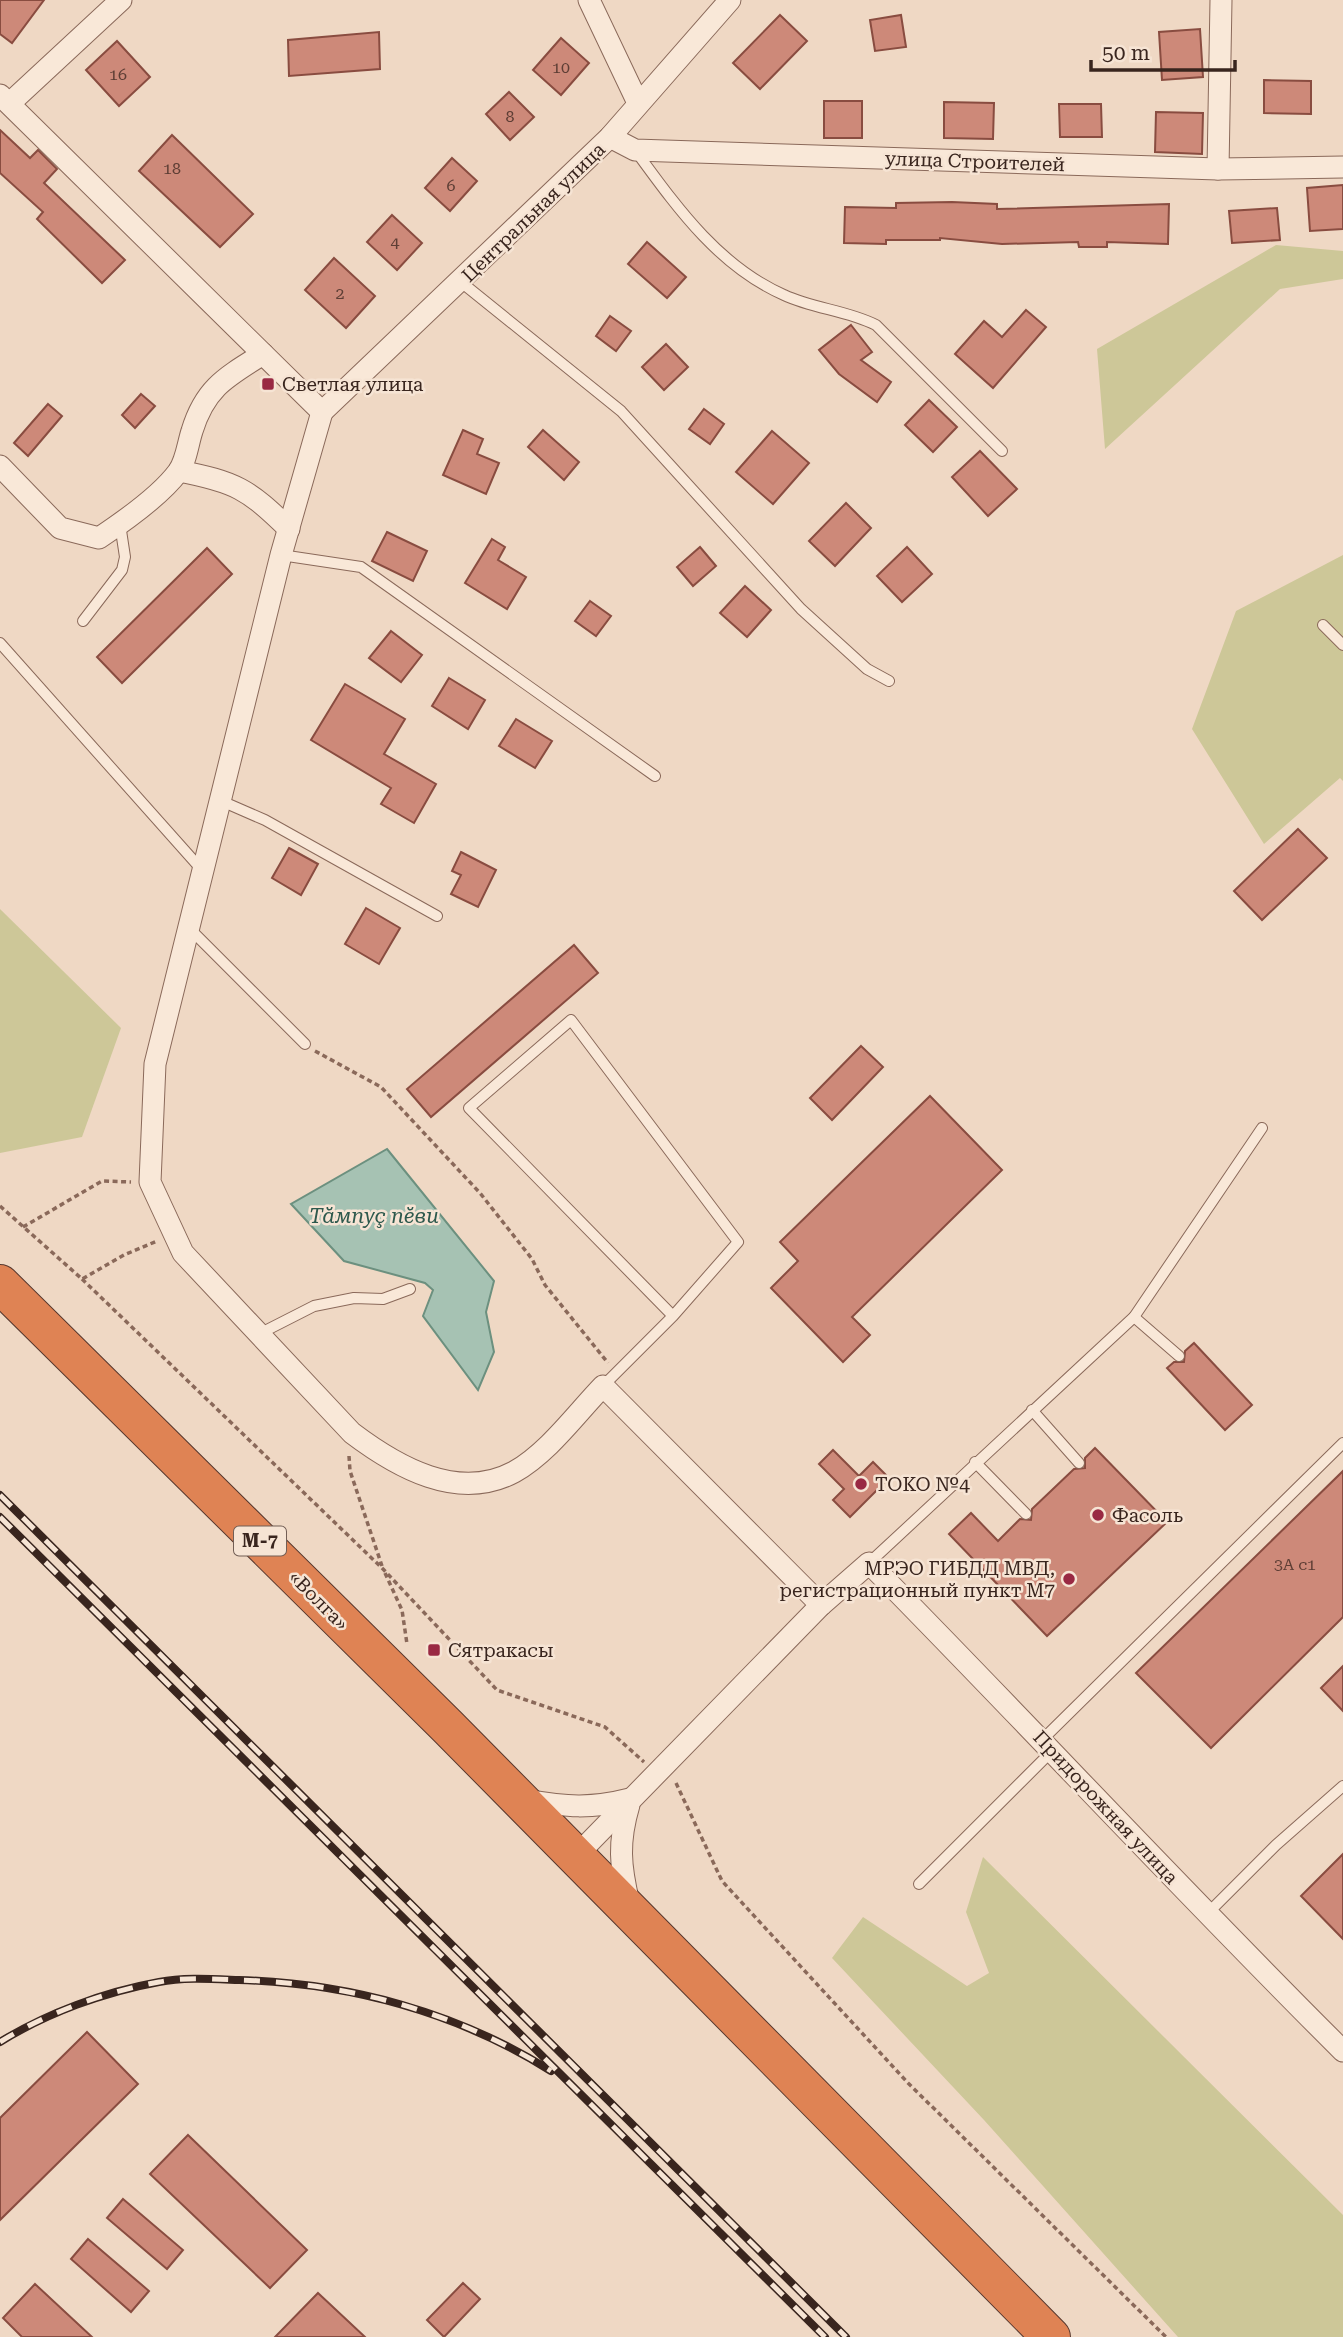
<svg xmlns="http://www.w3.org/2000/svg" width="1343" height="2337" font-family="'Roboto Serif',serif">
  <rect width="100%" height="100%" fill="#efd8c4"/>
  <!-- green -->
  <g fill="#cdc798">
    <path d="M1276 245 1343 251V279L1280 289 1105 449 1097 349Z"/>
    <path d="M1343 555V781L1340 778 1264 844 1192 729 1236 611Z"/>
    <path d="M0 909 121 1028 82 1137 0 1153Z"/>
    <path d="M983 1857 1343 2215V2337H1178L984 2120 832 1958 863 1917 967 1986 989 1973 966 1912Z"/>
  </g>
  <!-- water -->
  <path fill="#a6c2b3" stroke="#6c907f" stroke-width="2" d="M387 1149 494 1281 486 1312 494 1352 478 1390 423 1316 433 1290 425 1283 344 1261 291 1204Z"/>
  <!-- building -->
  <g fill="#cd8979" stroke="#894c40" stroke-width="2">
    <path d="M0 0H44L12 43 0 34Z"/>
    <path d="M780 15 807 41 760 89 733 63Z"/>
    <path d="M901 15 906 47 875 51 870 20Z"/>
    <path d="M1200 29 1203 77 1162 80 1159 32Z"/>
    <path d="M379 32 380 69 289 76 288 40Z"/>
    <path d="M561 38 589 63 561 95 533 70Z"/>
    <path d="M117 41 150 77 119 106 86 70Z"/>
    <path d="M1264 80 1311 81V114L1264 113Z"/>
    <path d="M509 92 534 117 510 140 486 114Z"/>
    <rect x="824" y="101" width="38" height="37"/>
    <path d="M944 102 994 103 993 139 944 138Z"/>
    <path d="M1059 104H1101L1102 137H1060Z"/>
    <path d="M1156 112 1203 113 1202 154 1155 152Z"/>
    <path d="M0 130 30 158 38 150 57 169 44 183 125 260 102 283 37 219 43 212 0 173Z"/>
    <path d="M172 135 253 214 220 247 139 171Z"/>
    <path d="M452 158 477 181 450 211 425 188Z"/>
    <path d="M1343 185V229L1310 231 1307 188Z"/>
    <path d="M952 202 997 204V209L1169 204 1168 244 1107 242V247H1079L1078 242 1002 244 940 238V240H886V244L844 243 845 207 896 208V203Z"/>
    <path d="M1277 208 1280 240 1232 243 1229 211Z"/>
    <path d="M392 215 422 243 397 270 367 242Z"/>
    <path d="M647 242 686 277 667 298 628 264Z"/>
    <path d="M334 258 375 296 346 328 305 290Z"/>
    <path d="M1026 310 1046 327 993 388 955 354 984 321 1002 337Z"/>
    <path d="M610 316 631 331 616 351 596 336Z"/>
    <path d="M851 325 872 352 861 360 891 382 877 402 839 374 819 350Z"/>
    <path d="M666 344 688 367 664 390 642 367Z"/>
    <path d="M141 394 155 406 135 428 122 415Z"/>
    <path d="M929 400 957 427 933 452 905 425Z"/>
    <path d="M48 404 62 416 28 456 14 443Z"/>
    <path d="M704 409 724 424 710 444 689 429Z"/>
    <path d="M463 430 483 439 477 454 499 463 486 494 443 475Z"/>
    <path d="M543 430 579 462 564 480 528 447Z"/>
    <path d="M772 431 809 463 773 504 736 472Z"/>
    <path d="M980 451 1017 489 988 516 952 477Z"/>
    <path d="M846 503 871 528 835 566 809 541Z"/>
    <path d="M387 532 427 551 413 581 372 561Z"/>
    <path d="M492 539 505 547 498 560 526 577 507 609 465 583Z"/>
    <path d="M700 547 716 566 693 586 677 567Z"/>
    <path d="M907 547 932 574 902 602 877 576Z"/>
    <path d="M207 548 232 574 122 683 97 657Z"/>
    <path d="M745 586 771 610 747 637 720 613Z"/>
    <path d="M590 601 611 616 596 636 575 621Z"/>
    <path d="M391 631 422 655 401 682 369 658Z"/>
    <path d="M449 678 485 700 468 729 432 706Z"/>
    <path d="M345 684 405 719 384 754 436 784 414 823 381 804 391 788 311 740Z"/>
    <path d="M516 719 552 741 535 768 499 746Z"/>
    <path d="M1298 829 1327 858 1262 920 1234 891Z"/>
    <path d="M289 848 318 864 301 895 272 878Z"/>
    <path d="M461 852 496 870 478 907 451 894 461 875 452 871Z"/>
    <path d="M366 908 400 928 379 964 345 944Z"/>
    <path d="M574 945 598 973 431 1117 407 1089Z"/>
    <path d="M861 1046 883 1067 832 1120 810 1098Z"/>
    <path d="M930 1096 1002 1170 852 1317 870 1335 843 1362 771 1288 798 1261 780 1242Z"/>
    <path d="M1194 1343 1252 1405 1225 1430 1167 1368 1174 1362H1184L1185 1351Z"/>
    <path d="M1095 1448 1167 1522 1047 1636 949 1534 971 1513 998 1541 1020 1519 1031 1520 1032 1509 1074 1469 1085 1468V1458Z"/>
    <path d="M833 1450 859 1476 873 1462 889 1478 850 1517 833 1500 844 1489 819 1464Z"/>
    <path d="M1343 1471V1617L1211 1748 1136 1673Z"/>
    <path d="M1343 1666V1711L1321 1688Z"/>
    <path d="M1343 1854V1939L1301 1896Z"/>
    <path d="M87 2032 138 2084 0 2220V2118Z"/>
    <path d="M188 2135 307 2250 270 2288 150 2174Z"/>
    <path d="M123 2199 183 2250 167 2269 107 2218Z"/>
    <path d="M88 2239 149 2291 131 2312 71 2259Z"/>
    <path d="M463 2283 480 2299 444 2337 427 2320Z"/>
    <path d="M35 2284 92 2337H22L3 2318Z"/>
    <path d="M318 2293 365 2337H275Z"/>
  </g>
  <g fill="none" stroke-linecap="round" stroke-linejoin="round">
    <!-- lane casing -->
    <g stroke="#8a695a" stroke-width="12">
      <g id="lane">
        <path d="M635 150C676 206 718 266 784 295 814 309 846 310 876 325L1002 451"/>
        <path d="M461 282 621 411 801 609 867 669 889 681"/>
        <path d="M281 555 361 567 655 776"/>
        <path d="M83 621 122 570 125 557 120 524"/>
        <path d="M1323 625 1343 645"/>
        <path d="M0 643 202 870"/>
        <path d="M219 800 265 820 437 916"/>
        <path d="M188 927 305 1044"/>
        <path d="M1134 1317 1179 1356"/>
        <path d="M259 1334 314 1306 354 1298 383 1299 410 1289"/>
        <path d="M603 1386 673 1316 738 1242 571 1020 469 1108 673 1316"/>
        <path d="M1032 1410 1079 1463"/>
        <path d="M975 1462 1026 1514"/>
        <path d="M869 1563 1134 1317 1262 1128"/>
        <path d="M1043 1739 1343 1443"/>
        <path d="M919 1884 1053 1750"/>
        <path d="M1206 1915 1276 1845 1343 1786"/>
      </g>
    </g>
    <!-- street casing -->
    <g stroke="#8a695a" stroke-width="23">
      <g id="street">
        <path d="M589 0 638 103"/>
        <path d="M0 95 322 412"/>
        <path d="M10 103 121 0"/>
        <path d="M610 137 635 150 1218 169 1343 167"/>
        <path d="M1218 169 1221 0"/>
        <path d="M322 412 281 555 155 1064 150 1182 183 1253 352 1433C397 1467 458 1502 514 1472 548 1453 576 1414 603 1386L821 1605"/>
        <path d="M322 412 610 137 730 0"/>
        <path d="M0 466 60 528 99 538C123 522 161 495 178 472 186 462 188 443 192 431 205 388 226 377 263 354"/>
        <path d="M179 471C236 482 248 489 289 529"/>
        <path d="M526 1800C566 1807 591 1809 630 1799"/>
        <path d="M576 1856 821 1605 869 1563C1028 1724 1182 1891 1343 2051"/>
        <path d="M629 1903C620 1866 618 1842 629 1805"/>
      </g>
    </g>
    <!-- highway casing -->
    <g stroke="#57382e" stroke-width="40">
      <path id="highway" d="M0 1284 447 1726 1051 2337"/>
    </g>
    <!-- path -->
    <g stroke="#8a695a" stroke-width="3.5" stroke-dasharray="5 3.5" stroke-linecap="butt">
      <path d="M315 1051 381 1087 480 1193 532 1259 545 1285 608 1363"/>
      <path d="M0 1206 82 1279 124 1255 157 1241"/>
      <path d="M23 1227 102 1181 131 1182"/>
      <path d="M82 1279 383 1569 497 1690 605 1727 644 1762"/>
      <path d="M349 1456 350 1471 382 1566"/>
      <path d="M385 1573 402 1610 407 1644"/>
      <path d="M676 1783 722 1881 908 2083 1166 2337"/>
    </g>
    <!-- lane -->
    <use href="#lane" stroke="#f9e8d8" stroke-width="10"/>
    <!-- street -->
    <use href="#street" stroke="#f9e8d8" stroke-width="21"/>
    <!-- highway -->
    <use href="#highway" stroke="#df8354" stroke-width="38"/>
    <!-- rail casing -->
    <g stroke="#39251e" stroke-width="8">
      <g id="rail">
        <path d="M0 1495 846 2337"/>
        <path d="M0 1517 825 2337"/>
        <path d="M0 2042C47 2013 104 1992 159 1982 184 1977 213 1979 239 1980 349 1983 457 2012 551 2071"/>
      </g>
    </g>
    <!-- rail -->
    <use href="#rail" stroke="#f6e4d4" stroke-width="5" stroke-dasharray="16" stroke-linecap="butt"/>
  </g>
  <!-- markers -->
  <g fill="#992943" stroke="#f6e4d4" stroke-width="2.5">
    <rect x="261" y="377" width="14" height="14" rx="3.5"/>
    <circle cx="861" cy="1484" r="7"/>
    <circle cx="1098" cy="1515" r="7"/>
    <circle cx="1069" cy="1579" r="7"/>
    <rect x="427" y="1643" width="14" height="14" rx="3.5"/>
  </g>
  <g text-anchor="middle" stroke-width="5" stroke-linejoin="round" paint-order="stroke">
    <!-- number labels -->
    <g font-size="16" fill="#5e3e35">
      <text x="561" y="73">10</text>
      <text x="118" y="80">16</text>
      <text x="510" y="122">8</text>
      <text x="172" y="174">18</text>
      <text x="451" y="191">6</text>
      <text x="395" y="248">4</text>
      <text x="340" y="299">2</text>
      <text x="1295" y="1570">3А с1</text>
    </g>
    <!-- shield labels -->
    <rect fill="#f6e4d4" stroke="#725e55" stroke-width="2" x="234" y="1526.5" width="52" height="29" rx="5"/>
    <g font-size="18" font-weight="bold" fill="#39251e">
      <text x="260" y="1547">М-7</text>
    </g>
    <!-- street labels -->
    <g font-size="19" fill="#39251e" stroke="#f6e4d4">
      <text transform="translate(975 161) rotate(2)" y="7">улица Строителей</text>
      <text transform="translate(533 212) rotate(-44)" y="7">Центральная улица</text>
      <text transform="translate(319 1600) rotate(45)" y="7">«Волга»</text>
      <text transform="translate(1106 1807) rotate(47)" y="7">Придорожная улица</text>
    </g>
    <!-- poi labels -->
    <g font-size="19" fill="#39251e" stroke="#f6e4d4" text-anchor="start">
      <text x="282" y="391">Светлая улица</text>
      <text x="875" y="1491">ТОКО №4</text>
      <text x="1112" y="1522">Фасоль</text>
      <text x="1055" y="1575" text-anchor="end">МРЭО ГИБДД МВД,<tspan x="1055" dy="22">регистрационный пункт М7</tspan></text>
      <text x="448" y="1657">Сятракасы</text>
    </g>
    <!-- water labels -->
    <g font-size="21" font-style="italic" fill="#2d594d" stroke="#f6e4d4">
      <text x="374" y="1223">Тӑмпуҫ пӗви</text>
    </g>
  </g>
  <!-- scale -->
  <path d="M1091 60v10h144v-10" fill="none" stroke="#39251e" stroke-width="3.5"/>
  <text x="1102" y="60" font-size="21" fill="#39251e" stroke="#f6e4d4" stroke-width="5" paint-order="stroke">50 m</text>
</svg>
